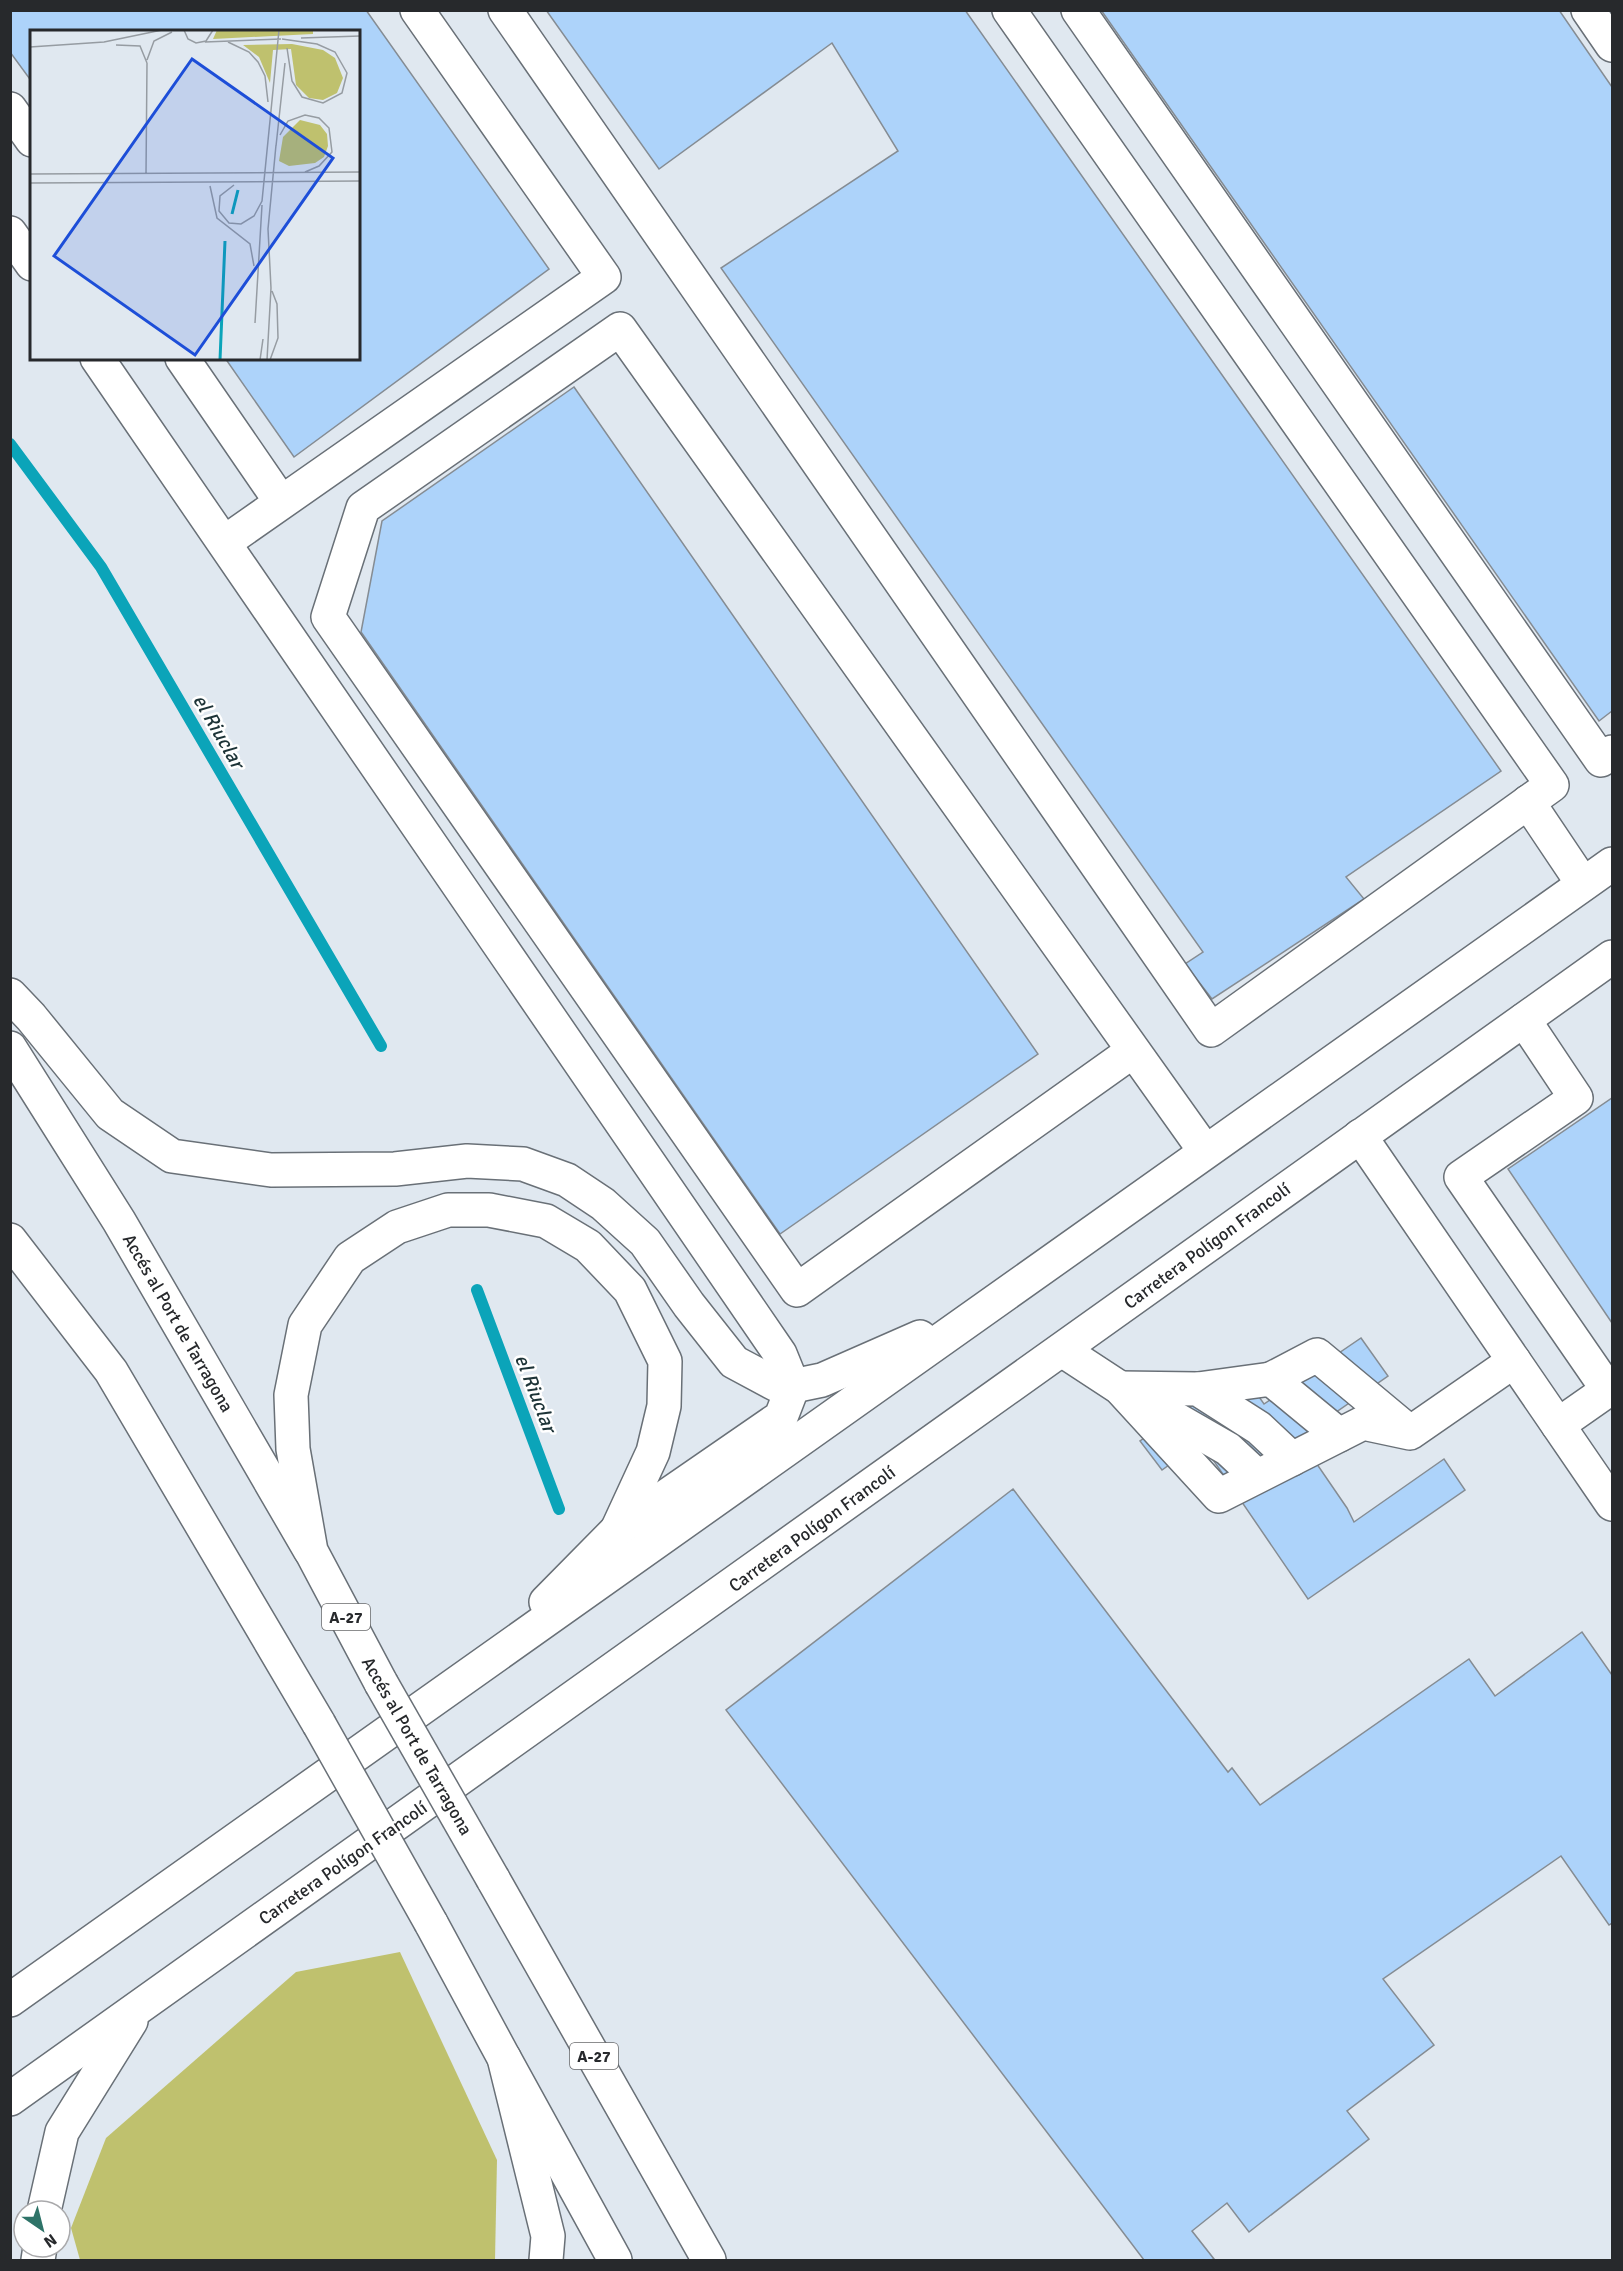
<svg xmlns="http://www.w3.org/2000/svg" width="1623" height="2271" font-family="Signika,sans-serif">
  <rect width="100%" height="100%" fill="#e0e8f0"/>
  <!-- green -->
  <path fill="#bfc16e" d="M400 1952 497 2160 495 2260H80L71 2228 106 2138 296 1972Z"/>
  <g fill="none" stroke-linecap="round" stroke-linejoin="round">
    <!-- stream -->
    <g stroke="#0ba4b9" stroke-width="12">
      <path d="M10 444 101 567 381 1046"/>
      <path d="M477 1290 559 1509"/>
    </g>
  </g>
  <!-- building -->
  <g fill="#add3fa" stroke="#858c93" stroke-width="1.5">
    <path d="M10 10H366L549 269 294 457 225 358H358V32H32V82L10 52Z"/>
    <path d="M546 10H965L1501 771 1346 877 1364 899 1212 999 1185 964 1203 952 721 268 898 151 832 43 659 169Z"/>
    <path d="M1101 10H1559L1612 87V711L1599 721Z"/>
    <path d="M574 387 1038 1054 780 1234 361 632 382 521Z"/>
    <path d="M1612 1098V1323L1508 1169Z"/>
    <path d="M1361 1338 1388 1376 1299 1438 1347 1508 1354 1522 1444 1459 1465 1490 1308 1599 1201 1442 1162 1470 1140 1441 1241 1371 1264 1404Z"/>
    <path d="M1013 1489 1228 1772 1232 1768 1260 1805 1469 1659 1495 1696 1582 1632 1612 1675V1923L1609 1925 1561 1856 1383 1979 1434 2045 1347 2111 1369 2139 1249 2232 1227 2203 1192 2231 1214 2259 1211 2260H1144L726 1710Z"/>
  </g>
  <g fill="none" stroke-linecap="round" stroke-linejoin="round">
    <!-- minor casing -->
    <g stroke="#697077" stroke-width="36">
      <g id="minor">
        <path d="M505 10 1211 1030 1552 785 1009 10"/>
        <path d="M1078 10 1601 760 1612 752"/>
        <path d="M1588 10 1612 45"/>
        <path d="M10 109 32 140"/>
        <path d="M10 233 32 264"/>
        <path d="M97 358 780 1354 793 1386 781 1417 617 1530 546 1602"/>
        <path d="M182 358 281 502"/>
        <path d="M225 542 604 277 417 10"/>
        <path d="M1528 802 1583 884"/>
        <path d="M10 995 31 1017 110 1114 172 1156 271 1170 395 1169 467 1161 523 1164 567 1180 603 1204 645 1242 689 1305 734 1362 777 1385 793 1386 822 1380 920 1337"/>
        <path d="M1524 1020 1576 1098 1461 1177 1608 1390 1558 1425"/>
        <path d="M10 1048 119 1221 310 1550"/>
        <path d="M1133 1051 797 1290 328 617 363 508 620 329 1205 1151"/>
        <path d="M1360 1136 1612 1504"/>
        <path d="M10 1240 111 1371 319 1724"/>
        <path d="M1062 1350 1120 1388 1219 1496 1363 1423 1410 1433 1514 1361"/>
        <path d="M1271 1379 1317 1355 1407 1430"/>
        <path d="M1120 1388 1198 1389 1259 1428 1292 1459"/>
        <path d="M1198 1389 1271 1379 1339 1435"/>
        <path d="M1148 1403 1228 1449 1257 1476"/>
        <path d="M431 1923 504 2058 548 2236 546 2260"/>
        <path d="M10 2000 1612 864"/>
        <path d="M10 2099 1612 957"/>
        <path d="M44 2211 62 2132 131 2021"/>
        <path d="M38 2260 40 2247"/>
      </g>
    </g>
    <!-- highway casing -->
    <g stroke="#697077" stroke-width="36">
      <g id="highway">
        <path d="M381 1683 311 1551 293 1449 291 1395 305 1325 350 1258 397 1227 448 1210H489L546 1221 588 1246 630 1290 665 1361 664 1406 653 1452 617 1530"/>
        <path d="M493 1879 709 2260"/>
        <path d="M504 2058 615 2260"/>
      </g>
    </g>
    <!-- minor -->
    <use href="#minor" stroke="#fff" stroke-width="33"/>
    <!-- highway -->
    <use href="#highway" stroke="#fff" stroke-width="33"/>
    <!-- minor-bridge casing -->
    <g stroke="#697077" stroke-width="36" stroke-linecap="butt">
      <path id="minor-bridge" d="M319 1724 431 1923"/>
    </g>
    <!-- highway-bridge casing -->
    <g stroke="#697077" stroke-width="36" stroke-linecap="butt">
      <path id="highway-bridge" d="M381 1683 493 1879"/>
    </g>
    <!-- minor-bridge -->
    <use href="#minor-bridge" stroke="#fff" stroke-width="33"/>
    <!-- highway-bridge -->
    <use href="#highway-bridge" stroke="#fff" stroke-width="33"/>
  </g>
  <g text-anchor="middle" stroke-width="5" stroke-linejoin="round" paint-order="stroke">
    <!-- shield labels -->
    <g fill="#fff" stroke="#68696b" stroke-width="1.5">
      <rect x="322" y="1604" width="48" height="26" rx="4.5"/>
      <rect x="570" y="2043" width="48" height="26" rx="4.5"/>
    </g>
    <g font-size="16" font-weight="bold" fill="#27292c">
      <text x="346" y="1623">A-27</text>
      <text x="594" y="2062">A-27</text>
    </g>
    <!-- street labels -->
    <g font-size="18" fill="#27292c" stroke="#fff">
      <text transform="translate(1207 1246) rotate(-36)" y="6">Carretera Polígon Francolí</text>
      <text transform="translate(178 1323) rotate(60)" y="6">Accés al Port de Tarragona</text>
      <text transform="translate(812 1529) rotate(-36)" y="6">Carretera Polígon Francolí</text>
      <text transform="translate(417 1746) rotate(60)" y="6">Accés al Port de Tarragona</text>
      <text transform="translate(343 1863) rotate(-35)" y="6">Carretera Polígon Francolí</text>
    </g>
    <!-- water labels -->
    <g font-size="20" font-style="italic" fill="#1d3337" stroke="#fff">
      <text transform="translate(219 731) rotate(60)" y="7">el Riuclar</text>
      <text transform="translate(536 1393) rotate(69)" y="7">el Riuclar</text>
    </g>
  </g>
  <!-- overview -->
  <g transform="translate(30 30)">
    <rect width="330" height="330" fill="#e0e8f0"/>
    <path d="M187 0H283V4L183 9ZM262 14 293 20 305 28 313 48 307 63 293 70 279 68 266 55 261 19 243 20 240 53 229 27 213 15ZM270 90 290 95 297 104 298 116 294 127 285 133 259 136 249 131 253 107Z" fill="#bfc16e"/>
    <path fill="none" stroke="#0ba4b9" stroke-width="3" d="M202 184 208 160M190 330 195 211"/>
    <path fill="none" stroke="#969ca2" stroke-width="1.5" d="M154 0 158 9 166 13 176 11 183 0M271 8 330 6M252 9 287 14 305 22 317 43 312 63 293 73 272 67 262 51 257 18M175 12 251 9M198 12 219 22 228 32 235 46 238 72M86 15 110 16 117 33M0 17 74 12 132 0M117 30 124 11 142 2M250 105 258 91 275 85 289 88 299 98 302 122 289 136 275 142M246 116 255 33M0 144 330 142M116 144 117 33M0 153 330 151M204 155 190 166 189 181 199 193 211 194 224 186 232 171 249 0M180 156 187 188 220 214 224 236M225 293 232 175M230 330 233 309M237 330 241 258 238 199 246 115M240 330 248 308 247 274 242 261"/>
    <path fill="#1d4ed8" fill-opacity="0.15" stroke="#1d4ed8" stroke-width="3" d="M162 29 303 128 165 325 24 226Z"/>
    <rect width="330" height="330" fill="none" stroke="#27292c" stroke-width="3"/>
  </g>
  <!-- border -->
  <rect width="1623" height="2271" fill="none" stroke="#27292c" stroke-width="24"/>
  <!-- north arrow -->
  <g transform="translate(42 2229) rotate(145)"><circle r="28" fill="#ffffff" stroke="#a9a9ab" stroke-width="1.5"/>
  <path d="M0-4.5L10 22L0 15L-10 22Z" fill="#2e7368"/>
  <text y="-9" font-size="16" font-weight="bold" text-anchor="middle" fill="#27292c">N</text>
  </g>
</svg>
